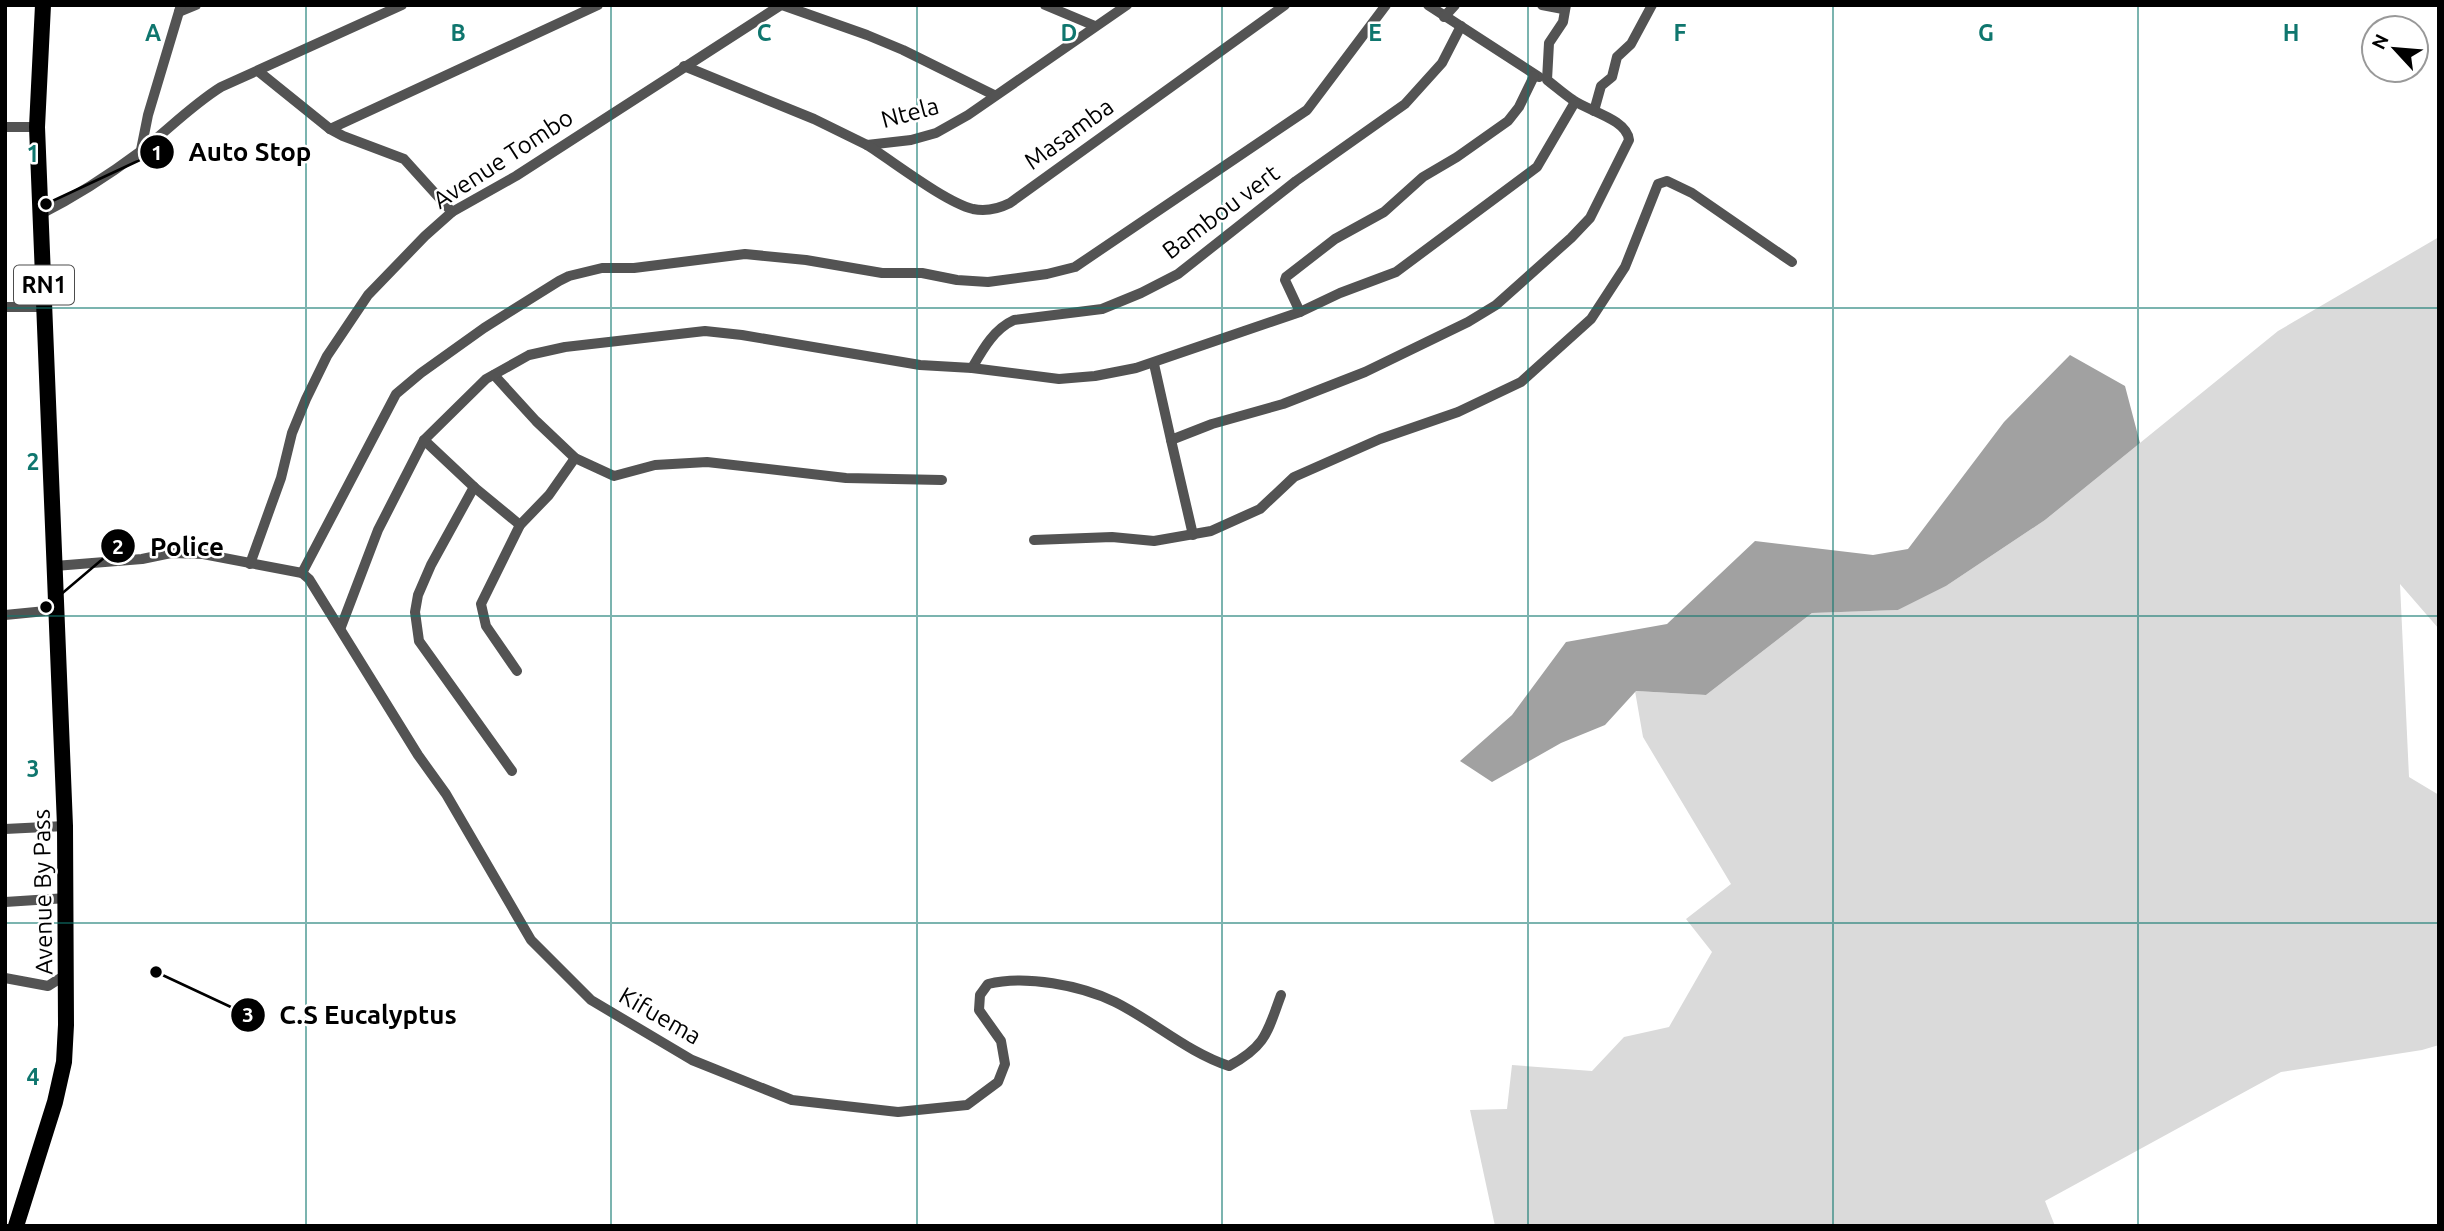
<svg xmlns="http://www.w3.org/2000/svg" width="2444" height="1231" font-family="Ubuntu,sans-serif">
  <rect width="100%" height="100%" fill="#fff"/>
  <!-- green -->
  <path fill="#dadada" d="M2439 237V629L2400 584 2409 777 2439 795V1045L2422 1050 2281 1072 2045 1201 2055 1226H1495L1470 1110 1507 1109 1512 1065 1592 1071 1624 1037 1669 1027 1712 952 1686 919 1731 884 1643 737 1635 691 1706 695 1812 613 1898 610 1946 586 2045 520 2278 331Z"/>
  <!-- water -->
  <path fill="#a1a1a1" d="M2070 355 2125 386 2140 443 2045 520 1946 586 1898 610 1812 613 1706 695 1636 691 1605 725 1561 743 1492 782 1460 761 1512 715 1566 642 1667 624 1755 541 1873 555 1908 549 2004 422Z"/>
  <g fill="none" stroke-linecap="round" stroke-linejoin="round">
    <!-- minor -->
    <g stroke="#535353" stroke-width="10">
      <path d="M782 5 867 35 903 50 994 95"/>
      <path d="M1045 5 1095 26"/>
      <path d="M1428 5 1539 77"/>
      <path d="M1542 5 1563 9"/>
      <path d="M179 12 196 5"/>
      <path d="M1444 17 1455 5"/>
      <path d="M684 66 814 119 867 145 911 140 936 133 968 115 1127 5"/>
      <path d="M258 71 330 129 598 5"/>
      <path d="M1594 111 1601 86 1612 77 1617 57 1631 44 1652 5"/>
      <path d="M5 127H37"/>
      <path d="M330 129 343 136 404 159 452 212"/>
      <path d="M867 145C894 162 945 202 973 209 987 212 998 209 1010 203L1285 5"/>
      <path d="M141 150 148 115 181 5"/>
      <path d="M39 215C75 197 109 175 141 151 168 130 192 105 221 87L402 5"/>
      <path d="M5 307H45"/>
      <path d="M1300 312 1285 280 1286 277 1335 239 1384 212 1423 177 1457 157 1508 121 1519 107 1534 76"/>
      <path d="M1154 364 1171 440 1212 424 1283 404 1365 372 1468 322 1496 305 1571 238 1590 218 1629 140C1627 119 1588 111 1573 100 1564 94 1555 86 1547 80L1549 43 1563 22 1566 5"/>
      <path d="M972 368C983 349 994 329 1014 320L1102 309 1141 293 1178 274 1296 181 1405 104 1442 63 1461 26"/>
      <path d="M494 375 536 421 575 458 614 476 655 465 707 462 846 478 942 480"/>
      <path d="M424 440 474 487 520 525"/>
      <path d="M1171 440 1193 535"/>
      <path d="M474 487 431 565 418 595 415 612 419 641 512 771"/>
      <path d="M1034 540 1112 537 1154 541 1211 531 1260 509 1294 477 1380 439 1458 412 1521 382 1591 319 1625 267 1658 184 1667 181 1692 193 1792 262"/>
      <path d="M250 564 281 478 292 433 306 399 327 356 368 295 425 236 452 212 516 176 781 5"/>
      <path d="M55 566 142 559 171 553 203 554 302 573 309 579 418 755 446 794 531 940 591 1000 692 1060 792 1100 898 1112 967 1105 998 1082 1005 1064 1001 1041 979 1010 980 995 988 984C1026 975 1080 985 1115 1002 1155 1022 1187 1052 1229 1066 1266 1046 1267 1033 1281 995"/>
      <path d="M302 573 396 394 421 373 484 328 559 281 569 276 602 268H634L745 254 806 260 882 273H922L957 280 988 282 1047 274 1075 267 1307 110 1386 5"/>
      <path d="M5 615 56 610"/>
      <path d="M341 627 378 530 424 440 486 379 529 355 565 347 705 331 742 335 920 365 972 368 1059 379 1095 376 1136 368 1300 312 1340 293 1396 272 1537 167 1575 102"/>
      <path d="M517 671 486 626 481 604 520 525 549 495 575 458"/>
      <path d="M5 829 65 826"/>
      <path d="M5 902 67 898"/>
      <path d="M5 978 48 986 67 974"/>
    </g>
    <!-- trunk -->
    <path stroke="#000" stroke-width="16" d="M16 1226 55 1102 64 1062 66 1025 65 826 37 127 43 5"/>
  </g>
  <!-- grid -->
  <path fill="none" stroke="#0f766e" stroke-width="2" stroke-opacity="0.55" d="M306 5V1226M611 5V1226M917 5V1226M1222 5V1226M1528 5V1226M1833 5V1226M2138 5V1226M5 308H2439M5 616H2439M5 923H2439"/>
  <g text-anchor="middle" stroke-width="5" stroke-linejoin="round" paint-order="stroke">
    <!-- shield labels -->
    <rect fill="#fff" stroke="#4c4c4c" stroke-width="2" x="14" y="265.5" width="60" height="39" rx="5"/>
    <g font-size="23" font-weight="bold" fill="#000">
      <text x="44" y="293">RN1</text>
    </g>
    <!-- street labels -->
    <g font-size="24" fill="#000" stroke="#fff">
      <text transform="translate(910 113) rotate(-15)" y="8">Ntela</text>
      <text transform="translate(1069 134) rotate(-36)" y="8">Masamba</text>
      <text transform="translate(503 159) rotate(-33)" y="8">Avenue Tombo</text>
      <text transform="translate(1221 212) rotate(-37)" y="8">Bambou vert</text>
      <text transform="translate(43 892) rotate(-91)" y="8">Avenue By Pass</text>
      <text transform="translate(660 1016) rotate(30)" y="8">Kifuema</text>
    </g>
  </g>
  <g font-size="23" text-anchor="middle" font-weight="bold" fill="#0f766e" stroke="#fff" stroke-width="5" stroke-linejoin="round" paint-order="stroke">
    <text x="153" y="41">A</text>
    <text x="458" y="41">B</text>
    <text x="764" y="41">C</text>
    <text x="1069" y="41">D</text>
    <text x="1375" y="41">E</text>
    <text x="1680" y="41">F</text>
    <text x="1986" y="41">G</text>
    <text x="2291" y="41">H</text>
    <text x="33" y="162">1</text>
    <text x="33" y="470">2</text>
    <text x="33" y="777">3</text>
    <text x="33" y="1085">4</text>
  </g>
  <!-- callouts -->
  <path fill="none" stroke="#000" stroke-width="2.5" d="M46 204L157 152M46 607L118 546M156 972L248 1015"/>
  <g fill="#000" stroke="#fff" stroke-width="2.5">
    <circle cx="46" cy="204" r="7"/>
    <circle cx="46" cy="607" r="7"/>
    <circle cx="156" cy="972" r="7"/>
    <circle cx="157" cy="152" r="18"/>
    <circle cx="118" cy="546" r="18"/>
    <circle cx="248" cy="1015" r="18"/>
  </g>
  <g font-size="21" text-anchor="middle" font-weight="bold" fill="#fff">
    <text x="157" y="160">1</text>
    <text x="118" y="554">2</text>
    <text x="248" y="1022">3</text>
  </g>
  <g font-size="26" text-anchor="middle" font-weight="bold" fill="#000" stroke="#fff" stroke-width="5" stroke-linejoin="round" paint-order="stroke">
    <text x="250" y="161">Auto Stop</text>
    <text x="187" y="556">Police</text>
    <text x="368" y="1024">C.S Eucalyptus</text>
  </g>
  <!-- border -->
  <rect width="2444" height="1231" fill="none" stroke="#000000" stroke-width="14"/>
  <!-- north arrow -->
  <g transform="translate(2395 49) rotate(296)"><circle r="33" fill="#ffffff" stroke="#999999" stroke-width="2"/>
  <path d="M0-5L12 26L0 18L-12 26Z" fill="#000000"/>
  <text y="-10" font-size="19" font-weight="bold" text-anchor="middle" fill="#000000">N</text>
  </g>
</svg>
